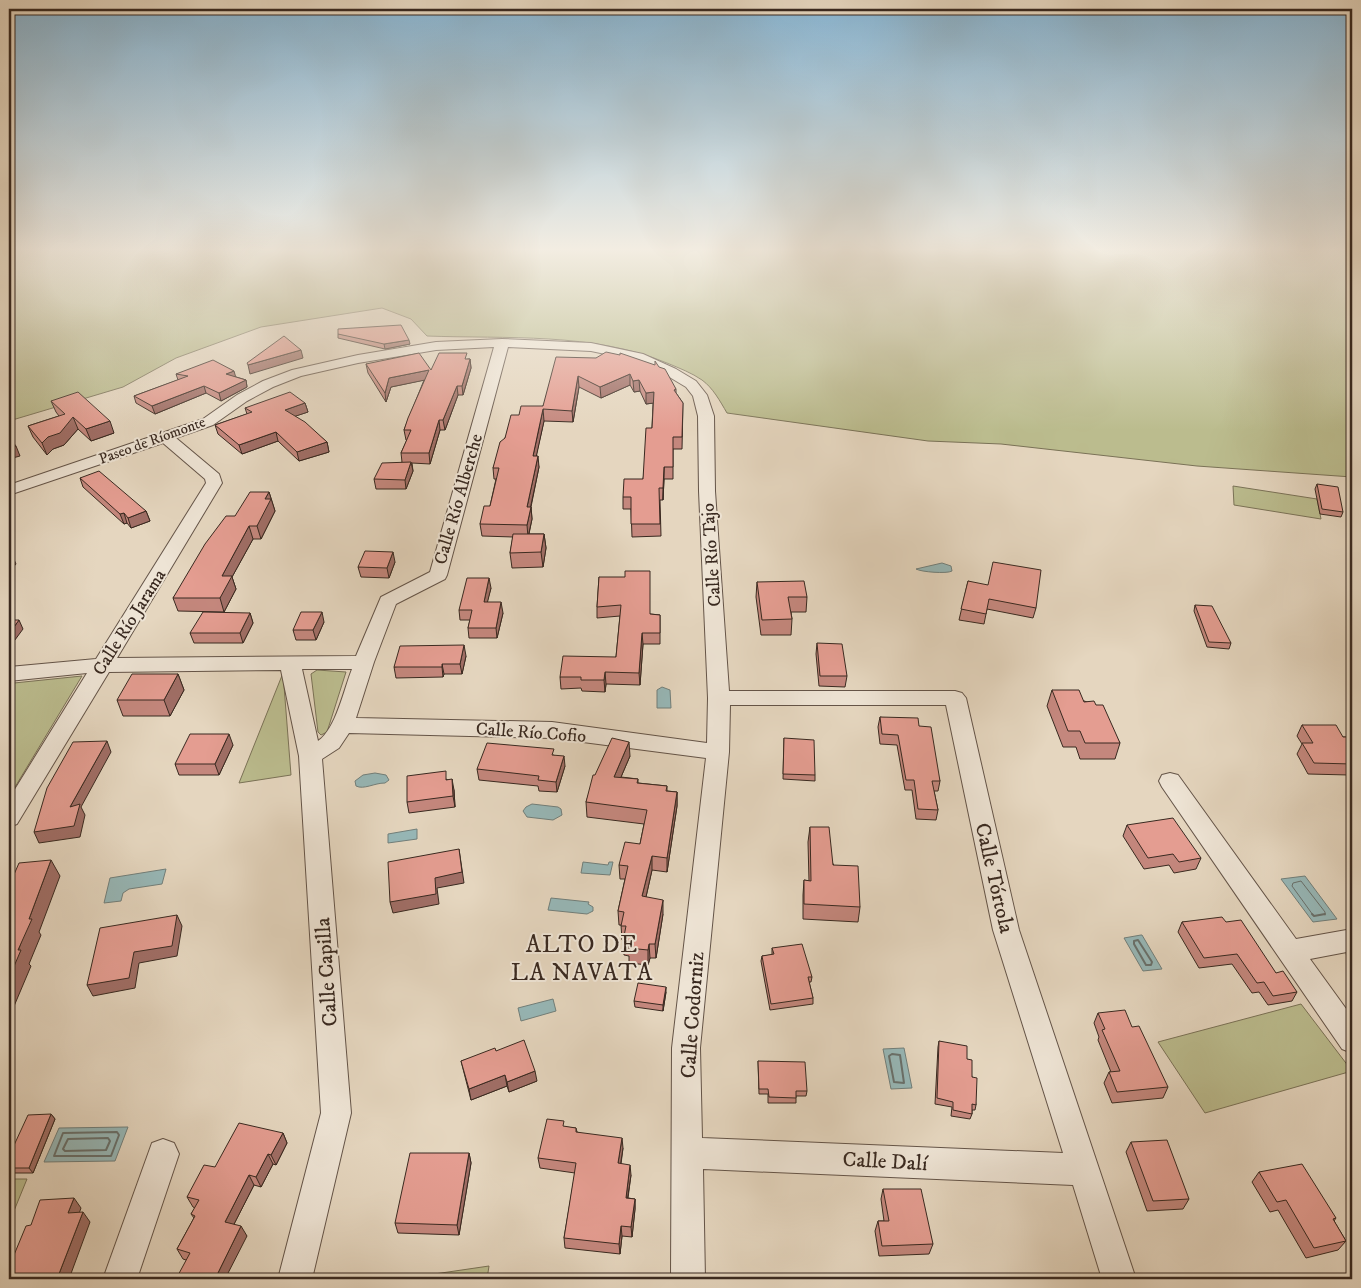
<svg xmlns="http://www.w3.org/2000/svg" width="1361" height="1288" font-family="'IM FELL DW Pica',serif">
  <rect width="100%" height="100%" fill="#e5d6bf"/>
  <filter id="stains"><feTurbulence type="fractalNoise" baseFrequency=".004" numOctaves="4"/><feColorMatrix values="0 0 0 0 .2 0 0 0 0 .09 0 0 0 0 .02 0 0 0 .5 -.17"/></filter>
  <radialGradient id="worn" r=".72"><stop offset=".6" stop-color="#630" stop-opacity="0"/><stop offset="1" stop-color="#630" stop-opacity=".3"/></radialGradient>
  <!-- green -->
  <g fill="#bbbc8e" stroke="#7a7257">
    <path d="M9 250H1352V477L1197 466 1001 444 928 441 727 413C720 401 713 388 702 380 692 373 679 368 667 363 593 332 506 339 427 336L411 319 382 308 261 327 176 358 123 387 9 421Z"/>
    <path d="M1233 486 1317 499 1321 519 1234 505Z"/>
    <path d="M317 670 346 672 327 732 321 735 318 732 311 674Z"/>
    <path d="M283 673 291 775 239 783Z"/>
    <path d="M82 676 9 797V693L14 683Z"/>
    <path d="M1301 1004 1352 1071 1205 1113 1158 1042Z"/>
    <path d="M9 1179H27L9 1223Z"/>
    <path d="M489 1266 487 1279H413L414 1277Z"/>
  </g>
  <!-- water -->
  <g fill="#97b8b8" stroke="#717f7b">
    <path d="M942 563 951 566 952 571C947 574 921 572 916 569Z"/>
    <path d="M662 687 670 690 671 708H657V690Z"/>
    <path d="M375 773 386 775 389 780 385 783C374 783 364 790 356 786L355 781 363 775Z"/>
    <path d="M532 804 558 807 561 809 562 815 553 820 527 817 523 811 526 807Z"/>
    <path d="M417 829V839L388 843V834Z"/>
    <path d="M583 862 608 865 609 862H613L610 875 581 873Z"/>
    <path d="M166 869 162 884 129 889 123 893 121 901 104 903 110 878Z"/>
    <path d="M1305 876 1337 919 1313 922 1281 879Z"/>
    <path d="M551 898 589 902 588 904 593 907V911L587 914 548 910Z"/>
    <path d="M1141 935H1142L1162 969 1143 971 1124 938Z"/>
    <path d="M553 999 556 1011 521 1021 518 1008Z"/>
    <path d="M904 1048 912 1088 891 1089 883 1049Z"/>
    <path d="M128 1127 115 1161 44 1162 59 1128Z"/>
  </g>
  <g fill="none" stroke-linecap="round" stroke-linejoin="round">
    <!-- shore-far1 -->
    <path stroke="#68706c" stroke-width="1" d="M1313 915 1292 886 1293 883 1301 881 1325 912V915"/>
    <!-- shore -->
    <g stroke="#68706c" stroke-width="2">
      <path d="M1312 914 1314 916 1325 914"/>
      <path d="M1138 940 1152 962 1151 965H1146L1134 944V941Z"/>
      <path d="M892 1054 900 1055 904 1083 894 1082 889 1056Z"/>
      <path d="M117 1132 119 1135 111 1156H54L63 1133Z"/>
      <path d="M108 1138 110 1141 106 1150 65 1151 63 1149 68 1139Z"/>
    </g>
    <!-- minor casing -->
    <g stroke="#645448" stroke-width="2">
      <g id="minor">
        <path d="M502 339 591 343 643 354 676 369 696 381 707 395 714 416 715 491 729 691H955L962 693 966 698 1019 930 1136 1279H1102L1073 1185 703 1169 705 1279H671L672 1048 706 758 552 738 349 733 339 748 322 759 351 1113 312 1279H278L321 1113 299 756 281 670 109 672 17 824 9 827V799L87 673 9 681V667L96 659 206 483 205 479 163 443 9 495V485L203 419 237 395 263 381 292 370 358 355 436 342ZM494 347 430 572 381 597 356 656 117 658 222 483 219 474 176 438 213 425 247 401 273 387 301 376 358 363 436 350ZM508 347 591 351 634 360 666 375 686 387 693 396 698 416 699 491 708 698 707 743 552 722 356 718 374 662 396 604 445 579 447 575ZM302 669H352C344 689 336 729 318 741ZM730 705H946L993 930 1063 1153 702 1138 700 1048 729 752Z"/>
        <path d="M1170 773 1178 775 1296 939 1352 929V951L1310 959 1352 1017V1053L1342 1049 1162 787 1159 781 1162 775Z"/>
        <path d="M163 1139 174 1143 179 1154 137 1279H103L152 1143Z"/>
      </g>
    </g>
    <!-- minor -->
    <use href="#minor" fill="#eee4d5" fill-rule="evenodd"/>
  </g>
  <!-- wall -->
  <g fill="#c4877d" stroke="#392920">
    <path d="M338 334 410 344 385 349 338 338Z"/>
    <path d="M596 358 676 389V393L683 403 682 449H673V479H664L663 500H660L661 536 632 537 631 509H623V497L643 479 652 428 653 403 646 404 640 391 634 392 630 385 601 398 579 387 573 422 544 421 536 456 539 467 531 507 532 519 529 534H544L546 548 543 567 512 568 510 553 513 537 482 536 480 524 490 506 496 479H494L493 468 505 438 519 415 543 406Z"/>
    <path d="M468 359H470L471 368 463 395H458L445 430H440L430 464 412 463 413 471 406 489H376L374 479 402 462 401 453 407 440H406L404 430 424 380 391 387 386 402 368 373 366 364 431 370Z"/>
    <path d="M176 374 236 377 246 380 247 387 221 401 206 393 155 414 136 403 134 396 178 380Z"/>
    <path d="M51 401 114 433 91 441 78 429 64 445 53 449 47 455 33 437 28 426 59 416 56 412Z"/>
    <path d="M305 403 308 412 295 416 327 442 329 452 299 461 278 441 242 454 218 434 215 425 247 414 245 408Z"/>
    <path d="M80 478 146 511 150 521 131 528 127 523 124 524 83 487Z"/>
    <path d="M1317 484 1343 512 1341 517 1320 514 1315 489Z"/>
    <path d="M269 492 275 511 261 539H253L232 577 236 589 224 612 178 611 173 598 235 516Z"/>
    <path d="M395 562 389 578 361 577 358 567Z"/>
    <path d="M599 577 650 614 660 615V644H643L640 685 606 684 605 692 582 691 581 688 561 689 560 677 616 657 620 616 597 618V607Z"/>
    <path d="M968 581 1036 608 1033 618 987 609 984 624 959 620Z"/>
    <path d="M757 582 807 597 806 612H791L792 619 791 635H761L756 597Z"/>
    <path d="M491 588 487 602 503 613 497 638H469L468 628 470 620H460L459 610Z"/>
    <path d="M1195 605 1231 643 1229 649 1207 647 1194 611Z"/>
    <path d="M250 613 253 623 243 643H194L190 633Z"/>
    <path d="M324 622 316 640H296L293 630Z"/>
    <path d="M817 643 847 676 845 687 819 686 816 654Z"/>
    <path d="M466 656 462 674H444L443 677 396 678 394 667Z"/>
    <path d="M178 674 184 690 170 716H123L117 700Z"/>
    <path d="M1052 690 1096 705 1120 743 1115 759H1080L1076 747H1063L1047 706Z"/>
    <path d="M880 717 919 726 940 781 938 791H934L938 810 936 820 916 819 912 790H905L897 745 880 744 878 727Z"/>
    <path d="M1302 725 1343 737H1352V771H1351L1349 775 1308 774 1297 754 1302 744 1297 736Z"/>
    <path d="M784 738 815 775V781L783 779Z"/>
    <path d="M233 745 219 775H179L175 764Z"/>
    <path d="M554 755 565 766 557 792 539 791 538 786 479 780 477 769Z"/>
    <path d="M630 756 621 777 638 779V783L667 786V791L677 792V806L667 872 652 870 646 897 663 914 656 958H650L648 965 629 963V956L624 955 623 940H622L621 925H619L618 911 625 879H620L619 865 640 844 644 824 587 817 586 802 595 775Z"/>
    <path d="M447 779 454 790 455 807 409 813 407 802Z"/>
    <path d="M1127 825 1201 858 1196 869 1174 873 1169 865 1144 869 1123 836Z"/>
    <path d="M810 827 860 907 858 922 803 919V895L804 880 809 881 808 842Z"/>
    <path d="M1182 922H1226L1276 973 1297 992 1292 1001 1268 1005 1259 992 1252 993 1232 964 1199 968 1178 932Z"/>
    <path d="M1352 945V962L1346 954Z"/>
    <path d="M772 948 812 977 811 982H809L813 998V1004L770 1010 761 961 762 956 772 955Z"/>
    <path d="M666 992 663 1011 635 1007 634 1001Z"/>
    <path d="M1098 1013 1168 1087 1163 1098 1112 1103 1104 1083 1109 1072H1111L1098 1040 1099 1037 1094 1023Z"/>
    <path d="M939 1041 967 1059 972 1077 976 1105 975 1110H972V1114L970 1119 951 1116 952 1107 935 1104 938 1047Z"/>
    <path d="M496 1051 537 1081 509 1092 507 1086 471 1100 461 1061Z"/>
    <path d="M758 1061 807 1091 806 1096H796V1103H768V1094H759Z"/>
    <path d="M51 1114 55 1119 33 1173H9V1156Z"/>
    <path d="M564 1127 576 1128 577 1132 623 1148 621 1164 631 1175 628 1198 635 1199V1209L632 1237 622 1236 620 1254 565 1248 564 1238 575 1173 540 1168 538 1158Z"/>
    <path d="M283 1133 287 1143 276 1165 273 1164 261 1187 254 1185 234 1224 247 1236 186 1260 183 1259 177 1249 194 1218 191 1214 195 1208 193 1207 187 1197 215 1167Z"/>
    <path d="M1131 1142 1189 1199 1183 1209 1147 1211 1126 1152Z"/>
    <path d="M469 1153 471 1163 459 1235 398 1233 395 1223Z"/>
    <path d="M1259 1172 1336 1218 1334 1221 1346 1241 1338 1250 1306 1258 1278 1210 1270 1212 1252 1182Z"/>
    <path d="M883 1189 933 1244 929 1254 879 1256 875 1231 878 1221H884L881 1199Z"/>
  </g>
  <!-- shaded-wall -->
  <g fill="#a06e66" stroke="#392920">
    <path d="M409 340 410 344 385 349 384 344Z"/>
    <path d="M301 350 303 358 250 374 248 365Z"/>
    <path d="M470 359 471 368 463 395 462 386Z"/>
    <path d="M429 370 430 379 391 387 386 402 385 393 389 378Z"/>
    <path d="M234 371 236 378 226 374Z"/>
    <path d="M630 374V385L601 398 600 387Z"/>
    <path d="M578 376 579 387 573 422 572 411Z"/>
    <path d="M246 380 247 387 221 401 219 393Z"/>
    <path d="M639 380 640 391 634 392 633 381Z"/>
    <path d="M204 386 206 393 155 414 152 406Z"/>
    <path d="M457 386 458 395 445 430 443 420Z"/>
    <path d="M654 392V403L646 404V393Z"/>
    <path d="M305 403 308 412 287 419 285 410Z"/>
    <path d="M543 409 544 421 534 467 533 456Z"/>
    <path d="M73 417 78 429 64 445 53 449 47 455 42 443 48 437Z"/>
    <path d="M439 420 440 430 430 464 429 453Z"/>
    <path d="M110 421 114 433 91 441 86 429Z"/>
    <path d="M276 432 278 441 242 454 239 445Z"/>
    <path d="M327 442 329 452 299 461 297 452Z"/>
    <path d="M16 446 20 456 9 459V449Z"/>
    <path d="M538 456 539 467 528 519 527 507Z"/>
    <path d="M411 462 413 471 406 489 405 480Z"/>
    <path d="M664 467V479L663 500V488Z"/>
    <path d="M269 492 275 511 261 539 257 526 265 499Z"/>
    <path d="M531 507 532 519 528 537 527 525Z"/>
    <path d="M146 511 150 521 131 528 128 518Z"/>
    <path d="M124 513 127 523 124 524 120 514Z"/>
    <path d="M249 526 253 539 232 577 236 589 224 612 220 598 222 576Z"/>
    <path d="M544 534 546 548 543 567 541 552Z"/>
    <path d="M10 551 16 564 9 572V553Z"/>
    <path d="M393 552 395 562 389 578 387 568Z"/>
    <path d="M489 578 491 588 485 612 484 602Z"/>
    <path d="M501 602 503 613 497 638 496 628Z"/>
    <path d="M322 612 324 622 316 640 313 630Z"/>
    <path d="M250 613 253 623 243 643 240 633Z"/>
    <path d="M19 620 23 629 9 648V634Z"/>
    <path d="M642 633 643 644 640 685 639 673Z"/>
    <path d="M464 645 466 656 462 674 460 664Z"/>
    <path d="M442 664 444 674 443 677 442 667Z"/>
    <path d="M605 672 606 684 605 692 604 680Z"/>
    <path d="M178 674 184 690 170 716 164 700Z"/>
    <path d="M229 734 233 745 219 775 215 764Z"/>
    <path d="M107 741 111 752 81 807 85 815 80 837 39 843 34 832 70 807Z"/>
    <path d="M629 742 630 756 615 791 614 777Z"/>
    <path d="M564 756 565 766 557 792 556 782Z"/>
    <path d="M452 779 454 790 455 807 453 796Z"/>
    <path d="M677 792V806L667 872V858Z"/>
    <path d="M459 849 464 883 437 888 439 904 393 913 390 902 435 878Z"/>
    <path d="M652 856V870L643 910 642 896Z"/>
    <path d="M51 860 60 876 39 932 41 935 29 964 31 966 9 1018V978L29 919Z"/>
    <path d="M663 900V914L656 958 655 944Z"/>
    <path d="M177 915 182 926 177 956 139 963 135 988 93 996 87 985 134 952Z"/>
    <path d="M649 944 650 958 648 965V950Z"/>
    <path d="M666 987V992L663 1011V1005Z"/>
    <path d="M535 1071 537 1081 509 1092 507 1082Z"/>
    <path d="M505 1075 507 1086 471 1100 469 1089Z"/>
    <path d="M51 1114 55 1119 33 1173 29 1168Z"/>
    <path d="M283 1133 287 1143 276 1165 271 1155Z"/>
    <path d="M622 1138 623 1148 619 1174 618 1163Z"/>
    <path d="M469 1153 471 1163 459 1235 457 1225Z"/>
    <path d="M268 1154 273 1164 261 1187 256 1177Z"/>
    <path d="M630 1165 631 1175 626 1208V1198Z"/>
    <path d="M249 1175 254 1185 230 1232 225 1222Z"/>
    <path d="M74 1198 81 1208 76 1222 68 1213Z"/>
    <path d="M635 1199V1209L632 1237 631 1227Z"/>
    <path d="M83 1212 90 1222 69 1279H57Z"/>
    <path d="M241 1226 247 1236 225 1279 216 1277Z"/>
    <path d="M621 1226 622 1236 620 1254 619 1244Z"/>
  </g>
  <!-- building -->
  <g fill="#e49d91" stroke="#392920">
    <path d="M401 325 409 340 384 344 338 334V329Z"/>
    <path d="M284 336 301 350 248 365 247 363Z"/>
    <path d="M606 352 620 355V353L655 365V361L659 367 665 369 676 389 674 390 683 403 682 437H673V467H664L663 488H659L660 524H631V497H623L624 479H643L646 428H652L654 392 646 393 639 380 633 381 630 374 600 387 578 376 572 411 543 409 533 456H538L527 507H531L527 525 480 524 484 506H490L499 468H493L500 442 505 438 511 415H519L521 406H543L556 357 596 358Z"/>
    <path d="M419 353 431 370 439 353H467L465 359H470L462 386H457L443 420H439L429 453H401L411 430H404L408 418 429 370 389 378 385 393 366 364Z"/>
    <path d="M213 360 234 371 226 374 246 380 219 393 204 386 152 406 134 396 188 376 176 374Z"/>
    <path d="M78 392 110 421 86 429 73 417 60 433 48 437 42 443 28 426 65 414 51 401Z"/>
    <path d="M290 392 305 403 285 410 305 422 327 442 297 452 276 432 239 445 215 425 252 412 245 408Z"/>
    <path d="M9 437 16 446 9 449Z"/>
    <path d="M411 462 405 480 374 479 382 463Z"/>
    <path d="M99 471 146 511 128 518 124 513 120 514 80 478Z"/>
    <path d="M1317 484 1338 487 1343 512 1322 509Z"/>
    <path d="M250 492H269L265 499H271L257 526H249L222 576H232L220 598H173L205 544 226 516H235Z"/>
    <path d="M513 534H544L541 552 510 553Z"/>
    <path d="M365 551 393 552 387 568 358 567Z"/>
    <path d="M993 562 1041 570 1036 608 989 599 986 614 961 609 968 581 988 585Z"/>
    <path d="M625 571H650V614L660 615V633H642L639 673 605 672 604 680H581V677H560L563 656 616 657 621 605 597 607 599 577H625Z"/>
    <path d="M467 578H489L484 602H501L496 628H468L472 610H459Z"/>
    <path d="M804 581 807 597H788L792 619 762 620 757 582Z"/>
    <path d="M1195 605 1212 606 1231 643 1209 642Z"/>
    <path d="M203 612 250 613 240 633H190Z"/>
    <path d="M301 612H322L313 630H293Z"/>
    <path d="M9 620H19L9 634Z"/>
    <path d="M817 643 842 644 847 676H820Z"/>
    <path d="M464 645 460 664H442V667H394L400 646Z"/>
    <path d="M132 674H178L164 700H117Z"/>
    <path d="M1052 690H1079L1084 702 1094 701 1096 705H1103L1120 743H1085L1080 731H1068Z"/>
    <path d="M880 717 918 718 919 726 931 727 940 781H932L938 810 918 809 914 780H906L898 735 882 734Z"/>
    <path d="M1302 725H1336L1343 737H1352V764L1314 763 1302 743H1313Z"/>
    <path d="M190 734H229L215 764H175Z"/>
    <path d="M612 738 629 742 614 777 638 779 637 783 667 786 666 791 677 792 667 858 652 856 642 896 663 900 655 944H649L648 950 628 948 630 942 623 941 626 926H621L624 912 618 911 628 866 619 865 625 842 640 844 647 810 586 802 593 775H595Z"/>
    <path d="M784 738 814 740 815 775 783 774Z"/>
    <path d="M107 741 70 807 80 804 74 826 34 832 47 788 73 742Z"/>
    <path d="M487 743 554 749 552 755 564 756 556 782 538 780 539 776 477 769Z"/>
    <path d="M446 771V780L452 779 453 796 407 802V776Z"/>
    <path d="M1173 818 1201 858 1179 862 1173 854 1148 858 1127 825Z"/>
    <path d="M810 827H829L833 865 858 866 860 907 804 904V880L811 881Z"/>
    <path d="M459 849 462 872 435 878 436 894 390 902 388 862Z"/>
    <path d="M51 860 29 919H32L18 950H21L9 978V886L19 863Z"/>
    <path d="M177 915 172 946 134 952 129 978 87 985 100 928Z"/>
    <path d="M1222 917 1226 922 1241 920 1276 973 1283 971 1297 992 1273 996 1264 982 1257 983 1237 954 1204 958 1182 922Z"/>
    <path d="M802 944 812 977H808L813 998 771 1004 762 956 774 954 772 948Z"/>
    <path d="M638 983 666 987 663 1005 634 1001Z"/>
    <path d="M1125 1010 1132 1027 1139 1026 1168 1087 1117 1092 1109 1072 1120 1071 1102 1030 1105 1029 1098 1013Z"/>
    <path d="M524 1040 535 1071 507 1082 505 1075 469 1089 461 1061 495 1048 496 1051Z"/>
    <path d="M939 1041 967 1046V1059L972 1060V1077L977 1078 976 1105 972 1104V1114L953 1110V1102L937 1098Z"/>
    <path d="M758 1061 805 1062 807 1091H796V1098L769 1097 768 1089H759Z"/>
    <path d="M51 1114 29 1168H9V1156L28 1115Z"/>
    <path d="M547 1119 564 1121 563 1126 576 1128V1132L622 1138 618 1163 630 1165 626 1198 635 1199 631 1227 621 1226 619 1244 564 1238 576 1163 538 1158Z"/>
    <path d="M239 1123 283 1133 271 1155 268 1154 256 1177 249 1175 225 1222 241 1226 216 1277 225 1279H176L190 1253 177 1249 195 1216 191 1214 199 1200 187 1197 204 1165 215 1167Z"/>
    <path d="M1167 1140 1189 1199 1153 1201 1131 1142Z"/>
    <path d="M410 1153H469L457 1225 395 1223Z"/>
    <path d="M1302 1164 1336 1218 1333 1219 1346 1241 1314 1248 1286 1200 1277 1202 1259 1172Z"/>
    <path d="M883 1189H921L933 1244 882 1246 878 1221H889Z"/>
    <path d="M74 1198 68 1213 83 1212 57 1279H9V1267L26 1226 31 1225 40 1200Z"/>
  </g>
  <!-- sky -->
  <linearGradient id="sky" x2="0" y2="1"><stop stop-color="#87b6d5"/><stop offset="0.58" stop-color="#f3ede2"/><stop offset="1" stop-color="#f3ede2" stop-opacity="0"/></linearGradient>
  <rect width="1361" height="430" fill="url(#sky)"/>
  <g text-anchor="middle" stroke-width="4" stroke-linejoin="round" paint-order="stroke">
    <!-- far-street labels -->
    <g font-size="15" fill="#392920" stroke="#eee4d5">
      <text transform="translate(152 440) rotate(-20)" y="5">Paseo de Ríomonte</text>
    </g>
    <!-- street labels -->
    <g font-size="18" fill="#392920" stroke="#eee4d5">
      <text transform="translate(458 499) rotate(-74)" y="6">Calle Río Alberche</text>
      <text transform="translate(711 555) rotate(-94)" y="6">Calle Río Tajo</text>
      <text transform="translate(129 622) rotate(-58)" y="6">Calle Río Jarama</text>
      <text transform="translate(531 732) rotate(4)" y="6">Calle Río Cofio</text>
    </g>
    <!-- near-street labels -->
    <g font-size="21" fill="#392920" stroke="#eee4d5">
      <text transform="translate(995 878) rotate(77)" y="7">Calle Tórtola</text>
      <text transform="translate(326 972) rotate(-94)" y="7">Calle Capilla</text>
      <text transform="translate(692 1015) rotate(-86)" y="7">Calle Codorniz</text>
      <text transform="translate(885 1161) rotate(3)" y="7">Calle Dalí</text>
    </g>
    <!-- near-quarter labels -->
    <g font-size="24" letter-spacing="1" fill="#392920" stroke="#eee4d5">
      <text x="582" y="952">ALTO DE<tspan x="582" dy="28">LA NAVATA</tspan></text>
    </g>
  </g>
  <!-- margin -->
  <rect width="1361" height="1288" fill="none" stroke="#e5d6bf" stroke-width="30"/>
  <rect x="10" y="10" width="1341" height="1268" fill="none" stroke="#392920" stroke-width="2.5"/>
  <rect x="15" y="15" width="1331" height="1258" fill="none" stroke="#392920"/>
  <rect width="100%" height="100%" filter="url(#stains)"/>
  <rect width="100%" height="100%" fill="url(#worn)"/>
</svg>
